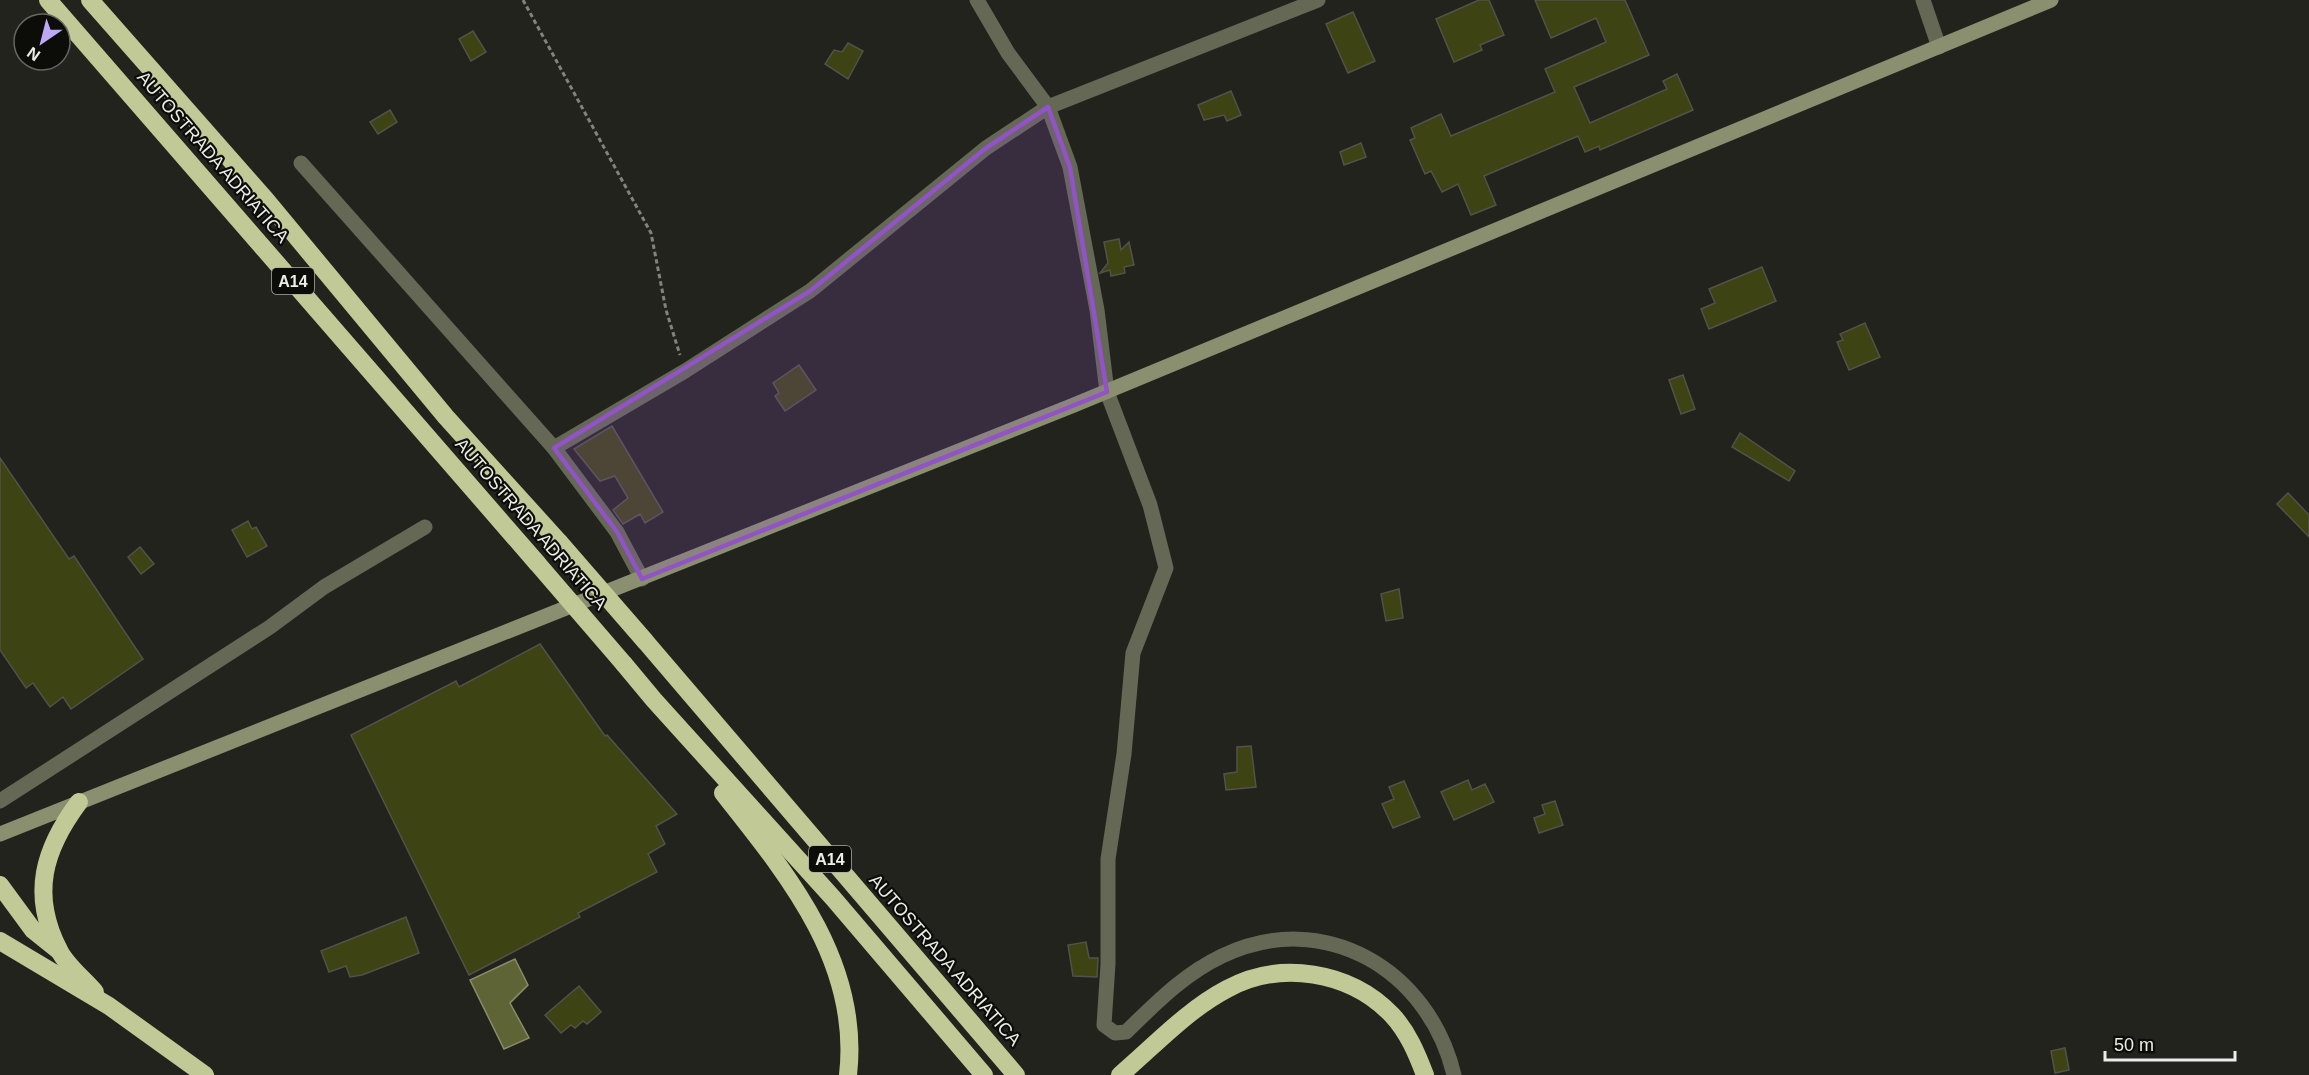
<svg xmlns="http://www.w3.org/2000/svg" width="2309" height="1075" font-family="Helvetica,sans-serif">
  <rect width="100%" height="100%" fill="#22231c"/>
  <!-- water -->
  <path fill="#5e6435" stroke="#898d6b" stroke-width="1.5" d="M515 959 528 985 510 1003 529 1038 504 1049 470 980Z"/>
  <!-- building -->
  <g fill="#3d4312" stroke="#51534a" stroke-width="1.5">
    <path d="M1479 0H1489L1504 35 1480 45 1482 50 1454 62 1436 19Z"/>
    <path d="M1535 0H1625L1649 55 1574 87 1590 123 1667 89 1663 81 1677 74 1693 110 1600 150 1599 146 1585 152 1578 136 1484 176 1496 205 1471 215 1458 184 1442 192 1431 171 1425 174 1410 140 1415 138 1411 128 1441 114 1451 136 1555 92 1545 69 1606 42 1596 18 1551 38Z"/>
    <path d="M1353 12 1375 61 1348 73 1326 24Z"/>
    <path d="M473 31 486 52 471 61 459 39Z"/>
    <path d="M848 43 863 51 848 79 825 64 834 50 842 52Z"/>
    <path d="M1231 91 1241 115 1227 121 1224 115 1204 120 1198 105Z"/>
    <path d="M390 110 397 122 378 134 370 122Z"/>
    <path d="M1361 143 1366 157 1344 165 1340 152Z"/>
    <path d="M1119 239 1121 250 1129 242 1134 265 1124 267 1125 273 1111 276 1110 270 1100 273 1108 263 1104 242Z"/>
    <path d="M1762 267 1776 301 1709 329 1701 309 1715 303 1709 289Z"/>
    <path d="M1865 323 1880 357 1849 370 1837 342 1843 340 1840 334Z"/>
    <path d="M799 365 816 390 785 411 775 396 779 393 773 383Z"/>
    <path d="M1683 375 1695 409 1681 414 1669 380Z"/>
    <path d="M612 426 663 512 645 523 640 514 623 524 613 510 628 498 615 476 600 481 574 449Z"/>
    <path d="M1740 433 1795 471 1789 481 1732 447Z"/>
    <path d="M0 458 69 559 74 556 143 659 71 709 63 697 50 707 33 683 26 688 0 650Z"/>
    <path d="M2288 493 2309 515V537L2277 504Z"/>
    <path d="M248 521 252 529 256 527 267 546 247 557 232 530Z"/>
    <path d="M140 547 154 564 141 574 128 557Z"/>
    <path d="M1399 589 1403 618 1386 621 1381 594Z"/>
    <path d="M540 644 605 736 607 735 677 814 656 826 665 844 648 854 657 872 578 913 580 917 469 975 351 735 456 681 459 687Z"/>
    <path d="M1251 746 1256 787 1226 790 1224 774 1237 772V747Z"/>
    <path d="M1468 780 1472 790 1485 784 1494 802 1454 820 1441 792Z"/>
    <path d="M1404 781 1420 817 1393 828 1382 804 1394 799 1389 787Z"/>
    <path d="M1555 801 1563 825 1539 833 1534 818 1545 814 1542 805Z"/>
    <path d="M406 917 419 953 362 975 350 977 346 966 329 972 321 951Z"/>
    <path d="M1086 942 1089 958H1098L1097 977 1073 976 1068 945Z"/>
    <path d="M579 986 601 1012 587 1024 583 1021 575 1028 571 1025 561 1033 545 1015Z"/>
    <path d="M2065 1048 2069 1070 2055 1073 2051 1051Z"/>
  </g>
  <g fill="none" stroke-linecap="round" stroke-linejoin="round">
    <!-- path -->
    <path stroke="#82837c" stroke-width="3" stroke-dasharray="4.5 3" stroke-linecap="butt" d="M523 0 651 233 666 310 680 355"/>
    <!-- street -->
    <g stroke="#646854" stroke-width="15">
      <path d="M977 0 1008 53 1048 107 1318 0"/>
      <path d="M1923 0 1939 47"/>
      <path d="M301 163 554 448 685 371 810 291 986 148 1048 107 1070 167 1097 310 1107 392 1150 505 1166 568 1133 653 1124 754 1108 859V964L1104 1025 1115 1033 1126 1032C1156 1003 1184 974 1222 956 1324 907 1429 970 1454 1075"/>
      <path d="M554 448 617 532 642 579"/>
      <path d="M0 801 270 627 324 587 425 527"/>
    </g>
    <!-- secondary -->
    <path stroke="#8a8f6f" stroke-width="15" d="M0 834 1074 405 2051 0"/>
    <!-- highway -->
    <g stroke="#c1ca96" stroke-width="18">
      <path d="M48 0 537 563"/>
      <path d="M90 0 266 200 446 417 559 542"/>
      <path d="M645 641 1016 1075"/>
      <path d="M624 664 654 700 833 898 984 1075"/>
      <path d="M723 793C788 875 861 963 848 1075"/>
      <path d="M79 802C44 849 30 894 59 950 66 965 84 979 95 992"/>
      <path d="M0 885 33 930 58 950"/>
      <path d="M0 941 109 1006 205 1075"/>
      <path d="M1120 1075C1154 1046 1187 1010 1227 989 1280 960 1350 971 1392 1015 1408 1032 1417 1054 1425 1075"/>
    </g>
    <!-- highway-bridge -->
    <g stroke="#c1ca96" stroke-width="18">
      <path d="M559 542 645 641"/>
      <path d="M537 563 624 664"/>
    </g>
  </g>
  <!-- marked area -->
  <path fill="#9253c7" fill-opacity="0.2" stroke="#9253c7" stroke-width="4.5" stroke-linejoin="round" d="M1048 107 1070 167 1107 392 642 579 617 532 554 448 810 291 986 148Z"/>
  <g text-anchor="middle" stroke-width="4.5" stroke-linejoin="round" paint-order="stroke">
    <!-- shield labels -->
    <g fill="#0c0c09" stroke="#a9aaa5" stroke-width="1.5">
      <rect x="272" y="268" width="42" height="26" rx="4.5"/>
      <rect x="809" y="846" width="42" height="26" rx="4.5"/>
    </g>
    <g font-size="16" font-weight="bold" fill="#ecede8">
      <text x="293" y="287">A14</text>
      <text x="830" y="865">A14</text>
    </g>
    <!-- street labels -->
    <g font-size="18" fill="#ecede8" stroke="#0c0c09">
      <text transform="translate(213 157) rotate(49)" y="6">AUTOSTRADA ADRIATICA</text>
      <text transform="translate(531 524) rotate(49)" y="6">AUTOSTRADA ADRIATICA</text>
      <text transform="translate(945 960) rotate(49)" y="6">AUTOSTRADA ADRIATICA</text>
    </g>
  </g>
  <!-- north arrow -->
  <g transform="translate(42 42) rotate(215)"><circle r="28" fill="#0c0c09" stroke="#666662" stroke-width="1.5"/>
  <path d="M0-4.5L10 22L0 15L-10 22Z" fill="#bda9f5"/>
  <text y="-9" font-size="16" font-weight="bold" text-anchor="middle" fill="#ecede8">N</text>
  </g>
  <!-- scale -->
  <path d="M2105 1051v9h130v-9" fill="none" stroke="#ecede8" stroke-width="3"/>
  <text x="2114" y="1051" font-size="18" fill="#ecede8" stroke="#0c0c09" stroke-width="4.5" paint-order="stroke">50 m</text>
</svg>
